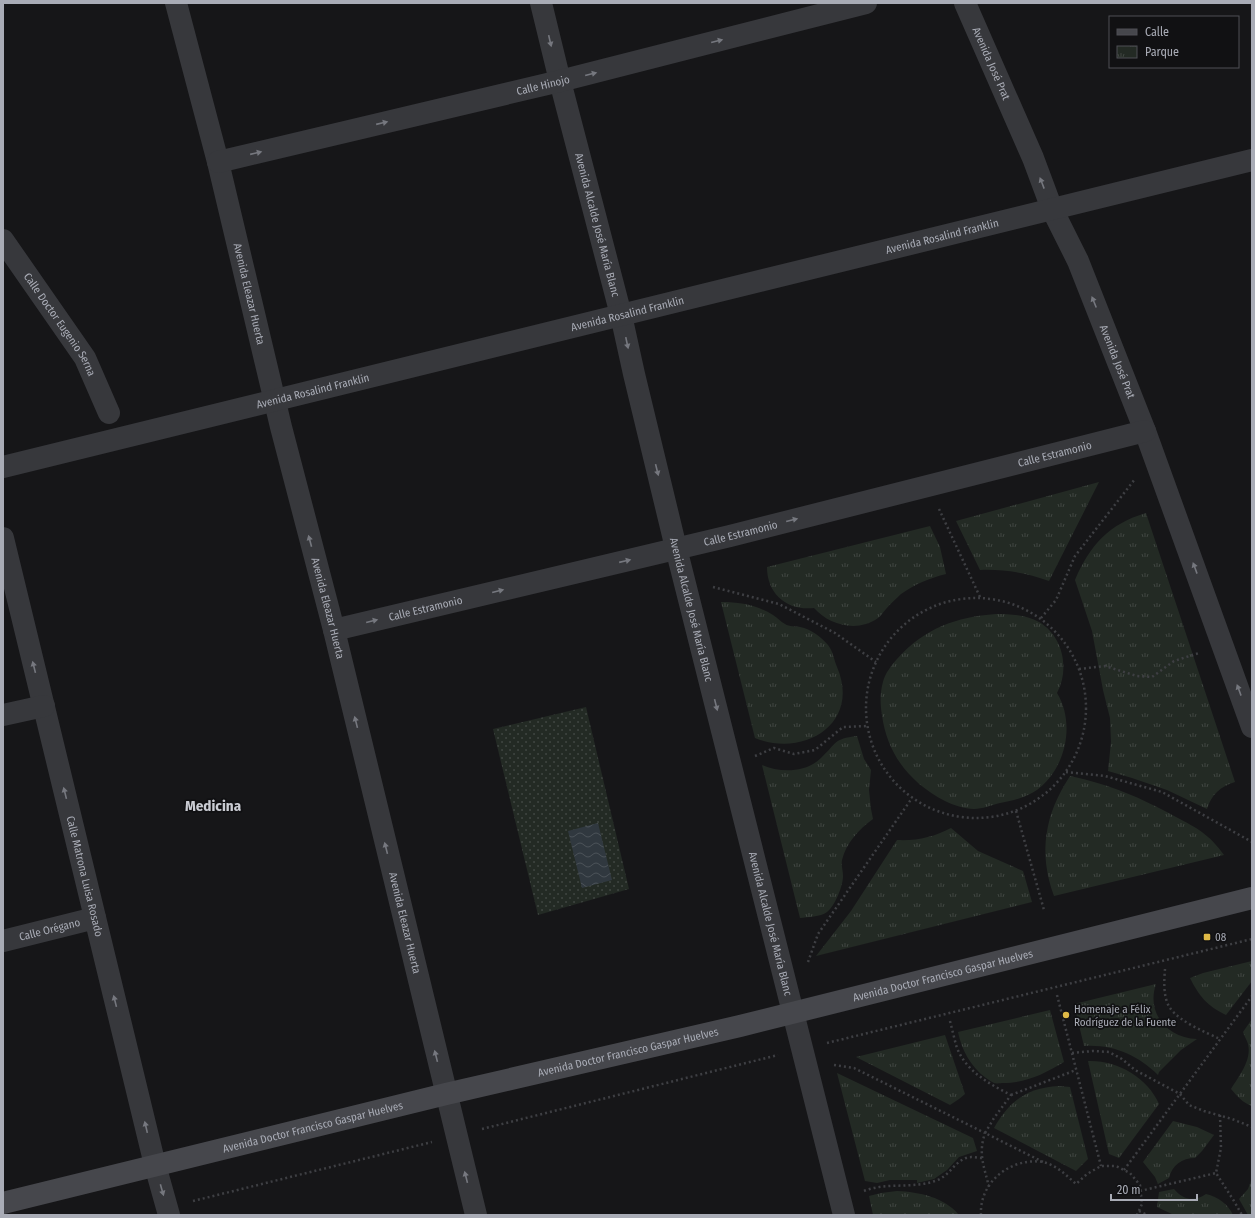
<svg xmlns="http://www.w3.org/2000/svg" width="1255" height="1218" font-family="'Fira Sans Condensed',sans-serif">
  <defs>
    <pattern id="grass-dots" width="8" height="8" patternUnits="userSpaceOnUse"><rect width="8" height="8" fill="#232a24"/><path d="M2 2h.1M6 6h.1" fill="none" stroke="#404642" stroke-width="1.8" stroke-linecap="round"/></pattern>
    <pattern id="park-tufts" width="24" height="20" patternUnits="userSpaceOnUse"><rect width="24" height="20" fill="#232a24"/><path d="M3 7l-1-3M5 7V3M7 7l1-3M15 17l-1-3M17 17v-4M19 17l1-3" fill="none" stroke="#404642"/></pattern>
    <pattern id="water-waves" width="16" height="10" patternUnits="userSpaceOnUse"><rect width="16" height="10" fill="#30383f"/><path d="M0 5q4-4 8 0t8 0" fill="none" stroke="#4b5258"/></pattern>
  </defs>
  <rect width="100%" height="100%" fill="#161618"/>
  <!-- grass -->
  <path fill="url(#grass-dots)" d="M586 707 629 889 538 915 493 729Z"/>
  <!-- park -->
  <g fill="url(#park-tufts)">
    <path d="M1099 482 1049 581C1026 573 1005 569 980 570L956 521Z"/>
    <path d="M1146 513 1235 782C1221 786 1211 795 1207 809L1167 790 1132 778 1108 771 1111 742 1110 718 1103 690 1092 631 1075 580C1090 545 1109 524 1146 513Z"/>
    <path d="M930 526 940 547 946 574C930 578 915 584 901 594 896 599 890 604 886 609 883 612 881 616 878 618 857 633 829 625 814 608 787 611 767 594 767 567Z"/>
    <path d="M721 602C740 602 757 605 773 615 778 618 781 622 785 624 789 627 796 626 800 627 811 629 821 637 828 645 833 651 834 660 837 667 861 723 805 758 755 738Z"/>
    <path d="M996 614C1010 614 1027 615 1039 622 1063 636 1070 669 1057 693 1071 716 1069 747 1055 770 1040 793 1026 798 1000 803 992 805 982 809 974 809 965 809 953 805 945 801 910 783 887 754 882 715 880 704 880 692 883 682 885 673 892 665 897 659 925 628 956 617 996 614Z"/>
    <path d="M857 736 864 759 871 770 869 790 871 809 873 819C859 829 846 843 842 860 841 865 843 871 843 876 843 886 835 906 827 912 820 917 808 917 800 918L762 765C780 773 806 773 821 758 837 743 833 739 857 736Z"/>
    <path d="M1070 776C1112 785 1139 797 1176 817 1197 828 1209 834 1224 855L1054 896C1038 852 1045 814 1070 776Z"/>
    <path d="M951 828 978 851 1023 871 1032 902 816 956 851 911 897 840C917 841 934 837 951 828Z"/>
    <path d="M1252 961V981L1226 1015C1207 1006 1199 996 1190 978L1203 973Z"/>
    <path d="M1156 984C1146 1013 1167 1038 1197 1039L1181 1050 1159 1072 1158 1075C1138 1055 1113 1044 1084 1046L1074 1004Z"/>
    <path d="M1050 1010 1064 1062C1044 1074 1026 1083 1003 1083 1001 1083 997 1084 994 1083 992 1082 989 1080 986 1078 971 1067 962 1051 958 1032Z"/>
    <path d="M1252 1019V1106C1243 1103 1237 1096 1231 1089 1239 1076 1252 1060 1248 1044 1247 1040 1244 1036 1243 1032Z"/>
    <path d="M945 1035 965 1094 959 1099 950 1105 856 1057Z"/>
    <path d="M1088 1061C1117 1060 1147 1077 1159 1104L1119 1158 1109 1154Z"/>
    <path d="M837 1073 973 1138 977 1151 959 1157 947 1170 934 1179 917 1183V1180H890L877 1183 865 1181Z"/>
    <path d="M1059 1086 1070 1087 1088 1159 1076 1171 994 1128C1010 1100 1027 1088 1059 1086Z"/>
    <path d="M1173 1121 1197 1127 1214 1135 1202 1151 1195 1158C1182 1158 1172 1165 1169 1178L1158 1184 1155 1177 1143 1162Z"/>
    <path d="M1252 1178V1215H1248L1239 1199 1248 1189Z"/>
    <path d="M1174 1189C1183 1200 1194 1202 1206 1194 1218 1197 1228 1204 1233 1215H1174L1157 1207 1159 1192Z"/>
    <path d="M897 1191C919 1192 944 1197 959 1215H873L869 1196 881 1193Z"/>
  </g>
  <!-- water -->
  <path fill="url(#water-waves)" d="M598 823 612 880 582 888 568 831Z"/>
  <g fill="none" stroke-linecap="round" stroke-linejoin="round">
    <!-- path -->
    <g stroke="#3e3f43" stroke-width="2.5" stroke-dasharray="2 3" stroke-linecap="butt">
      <path d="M939 509 980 597"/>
      <path d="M713 587 779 604 835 633 876 662"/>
      <circle cx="976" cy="708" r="110"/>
      <path d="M1041 618 1056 600 1075 556 1135 479"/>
      <path d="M1079 669 1105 666 1137 676 1152 677 1174 661 1199 653"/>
      <path d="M755 756 774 748 794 754 815 750 843 727 868 726"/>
      <path d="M1066 772 1105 776 1162 792 1252 842"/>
      <path d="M1016 811 1044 910"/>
      <path d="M808 962 818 934 912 798"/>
      <path d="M1165 969C1164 980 1163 998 1170 1008 1180 1022 1205 1032 1220 1039"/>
      <path d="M1057 995 1101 1166"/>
      <path d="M950 1021C952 1029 954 1037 956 1045 964 1070 989 1084 1011 1095L994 1118 985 1133 1043 1162"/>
      <path d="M827 1043 1252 939"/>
      <path d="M1072 1053 1093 1051 1109 1052 1122 1059 1135 1070 1180 1094 1189 1105 1204 1111 1232 1119 1252 1127"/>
      <path d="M834 1065 854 1068 985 1133C978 1154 984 1166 989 1187"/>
      <path d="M1011 1095 1076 1070"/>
      <path d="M1220 1115 1221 1148 1216 1173 1234 1201 1242 1215"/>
      <path d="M482 1129 778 1055"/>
      <path d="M1124 1170 1252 996"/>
      <path d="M864 1191C886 1182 912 1189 935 1181 950 1176 953 1163 966 1158 971 1156 977 1158 982 1158"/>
      <path d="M1140 1191 1216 1173"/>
      <path d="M193 1201 432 1142"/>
      <path d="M1139 1211 1147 1215"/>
      <path d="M981 1215C979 1182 1011 1157 1043 1162 1056 1165 1066 1175 1076 1184L1087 1174 1101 1166H1116L1130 1173 1140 1185 1142 1204 1137 1215"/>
    </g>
    <!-- street -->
    <g stroke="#37383c" stroke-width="22">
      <path id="s1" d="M176 3 218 162 281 427 334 630 476 1215"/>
      <path id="s2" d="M541 3 560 81 621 315 634 374 676 548 844 1215"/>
      <path id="s3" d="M965 3 1033 158 1052 209 1078 261 1145 431 1252 727"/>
      <path id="s4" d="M218 162 560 81 866 3"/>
      <path id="s5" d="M3 240 85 358 109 413"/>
      <path id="s6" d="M3 467 1252 160"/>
      <path id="s7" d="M3 538 155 1165 169 1215"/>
      <path id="s8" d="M334 630 730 536 1145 431"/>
      <path d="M3 715 44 706"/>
      <path id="s9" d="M3 941 95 918"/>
    </g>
    <!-- secondary -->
    <path stroke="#46474c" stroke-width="22" id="s10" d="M3 1203 446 1094 740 1026 1252 898"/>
  </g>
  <!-- one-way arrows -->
  <defs><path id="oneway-solid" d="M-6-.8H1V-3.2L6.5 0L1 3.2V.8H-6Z"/></defs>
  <g fill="#76787f">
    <use href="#oneway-solid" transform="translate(550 41) rotate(77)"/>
    <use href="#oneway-solid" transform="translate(717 41) rotate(-14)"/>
    <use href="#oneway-solid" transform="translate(591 74) rotate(-14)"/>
    <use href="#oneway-solid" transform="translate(382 123) rotate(-13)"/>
    <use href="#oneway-solid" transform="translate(256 153) rotate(-13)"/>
    <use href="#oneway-solid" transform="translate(1042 183) rotate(-111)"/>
    <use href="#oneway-solid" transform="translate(1094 302) rotate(-112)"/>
    <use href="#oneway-solid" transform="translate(627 343) rotate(78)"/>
    <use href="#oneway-solid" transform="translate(657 470) rotate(76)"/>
    <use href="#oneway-solid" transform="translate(792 520) rotate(-14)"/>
    <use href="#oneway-solid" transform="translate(310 541) rotate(-105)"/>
    <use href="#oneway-solid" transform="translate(625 561) rotate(-13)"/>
    <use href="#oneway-solid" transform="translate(1195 568) rotate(-110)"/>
    <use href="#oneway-solid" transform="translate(498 591) rotate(-14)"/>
    <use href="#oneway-solid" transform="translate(372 621) rotate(-14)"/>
    <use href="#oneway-solid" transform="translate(34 667) rotate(-104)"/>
    <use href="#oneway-solid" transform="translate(1239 690) rotate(-110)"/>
    <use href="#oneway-solid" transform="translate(716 705) rotate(76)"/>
    <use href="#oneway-solid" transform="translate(356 722) rotate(-104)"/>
    <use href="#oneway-solid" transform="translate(65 793) rotate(-104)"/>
    <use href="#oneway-solid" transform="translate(386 848) rotate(-104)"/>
    <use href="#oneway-solid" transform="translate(115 1001) rotate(-104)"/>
    <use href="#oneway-solid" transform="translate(436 1056) rotate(-104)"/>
    <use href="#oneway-solid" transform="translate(146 1127) rotate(-103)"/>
    <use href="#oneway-solid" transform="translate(466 1177) rotate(-104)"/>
    <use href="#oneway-solid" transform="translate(162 1190) rotate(74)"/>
  </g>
  <!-- markers -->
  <g fill="#dfb946" stroke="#111113" stroke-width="1.5">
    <rect x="1203" y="933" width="8" height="8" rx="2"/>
    <circle cx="1066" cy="1015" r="4"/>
  </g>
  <g text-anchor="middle" stroke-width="3.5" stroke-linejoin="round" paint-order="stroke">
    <!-- street labels -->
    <g font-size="11" fill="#a9acb6" stroke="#111113">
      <text dy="4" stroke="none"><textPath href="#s3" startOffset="66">Avenida José Prat</textPath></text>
      <text dy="4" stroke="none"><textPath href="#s4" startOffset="334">Calle Hinojo</textPath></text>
      <text dy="4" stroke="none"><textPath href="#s2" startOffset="229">Avenida Alcalde José María Blanc</textPath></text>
      <text dy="4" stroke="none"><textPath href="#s6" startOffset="967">Avenida Rosalind Franklin</textPath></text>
      <text dy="4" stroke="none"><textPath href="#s1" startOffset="300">Avenida Eleazar Huerta</textPath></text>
      <text dy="4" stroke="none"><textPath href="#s6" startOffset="643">Avenida Rosalind Franklin</textPath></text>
      <text dy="4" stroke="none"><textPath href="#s5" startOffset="102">Calle Doctor Eugenio Serna</textPath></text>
      <text dy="4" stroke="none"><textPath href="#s3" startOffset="390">Avenida José Prat</textPath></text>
      <text dy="4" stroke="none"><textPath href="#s6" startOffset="319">Avenida Rosalind Franklin</textPath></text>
      <text dy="4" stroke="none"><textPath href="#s8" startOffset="742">Calle Estramonio</textPath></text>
      <text dy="4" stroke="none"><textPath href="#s8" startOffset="418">Calle Estramonio</textPath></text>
      <text dy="4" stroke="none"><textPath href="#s8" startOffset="94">Calle Estramonio</textPath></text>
      <text dy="4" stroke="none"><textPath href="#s1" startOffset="624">Avenida Eleazar Huerta</textPath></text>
      <text dy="4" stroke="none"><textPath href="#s2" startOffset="625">Avenida Alcalde José María Blanc</textPath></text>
      <text dy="4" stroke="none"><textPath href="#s7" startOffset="348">Calle Matrona Luisa Rosado</textPath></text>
      <text dy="4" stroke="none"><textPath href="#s1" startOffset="948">Avenida Eleazar Huerta</textPath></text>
      <text dy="4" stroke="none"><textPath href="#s2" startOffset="949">Avenida Alcalde José María Blanc</textPath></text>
      <text dy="4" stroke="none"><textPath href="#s9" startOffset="48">Calle Orégano</textPath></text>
      <text dy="4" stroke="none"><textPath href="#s10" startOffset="967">Avenida Doctor Francisco Gaspar Huelves</textPath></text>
      <text dy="4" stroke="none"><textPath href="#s10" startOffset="643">Avenida Doctor Francisco Gaspar Huelves</textPath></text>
      <text dy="4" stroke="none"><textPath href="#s10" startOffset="319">Avenida Doctor Francisco Gaspar Huelves</textPath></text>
    </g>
    <!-- poi labels -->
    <g font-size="11" fill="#a9acb6" stroke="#111113" text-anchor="start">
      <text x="1215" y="941">08</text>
      <text x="1074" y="1013">Homenaje a Félix<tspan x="1074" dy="13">Rodríguez de la Fuente</tspan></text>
    </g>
    <!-- district labels -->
    <g font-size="15" font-weight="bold" fill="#caccd3" stroke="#111113">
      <text x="213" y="811">Medicina</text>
    </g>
  </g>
  <!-- border -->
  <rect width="1255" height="1218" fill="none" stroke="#a9acb6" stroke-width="8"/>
  <!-- legend -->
  <rect x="1109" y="16" width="130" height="52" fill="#111113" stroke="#4e4f54"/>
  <rect x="1117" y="29" width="20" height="6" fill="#46474c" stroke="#4e4f54"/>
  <text x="1145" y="36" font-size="12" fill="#a9acb6">Calle</text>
  <rect x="1117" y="46" width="20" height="12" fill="url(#park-tufts)" stroke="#4e4f54"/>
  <text x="1145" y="56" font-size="12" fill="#a9acb6">Parque</text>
  <!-- scale -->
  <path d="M1111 1194v6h86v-6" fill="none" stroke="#a9acb6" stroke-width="2"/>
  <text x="1117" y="1194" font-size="12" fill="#a9acb6" stroke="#111113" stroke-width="3" paint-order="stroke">20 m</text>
</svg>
